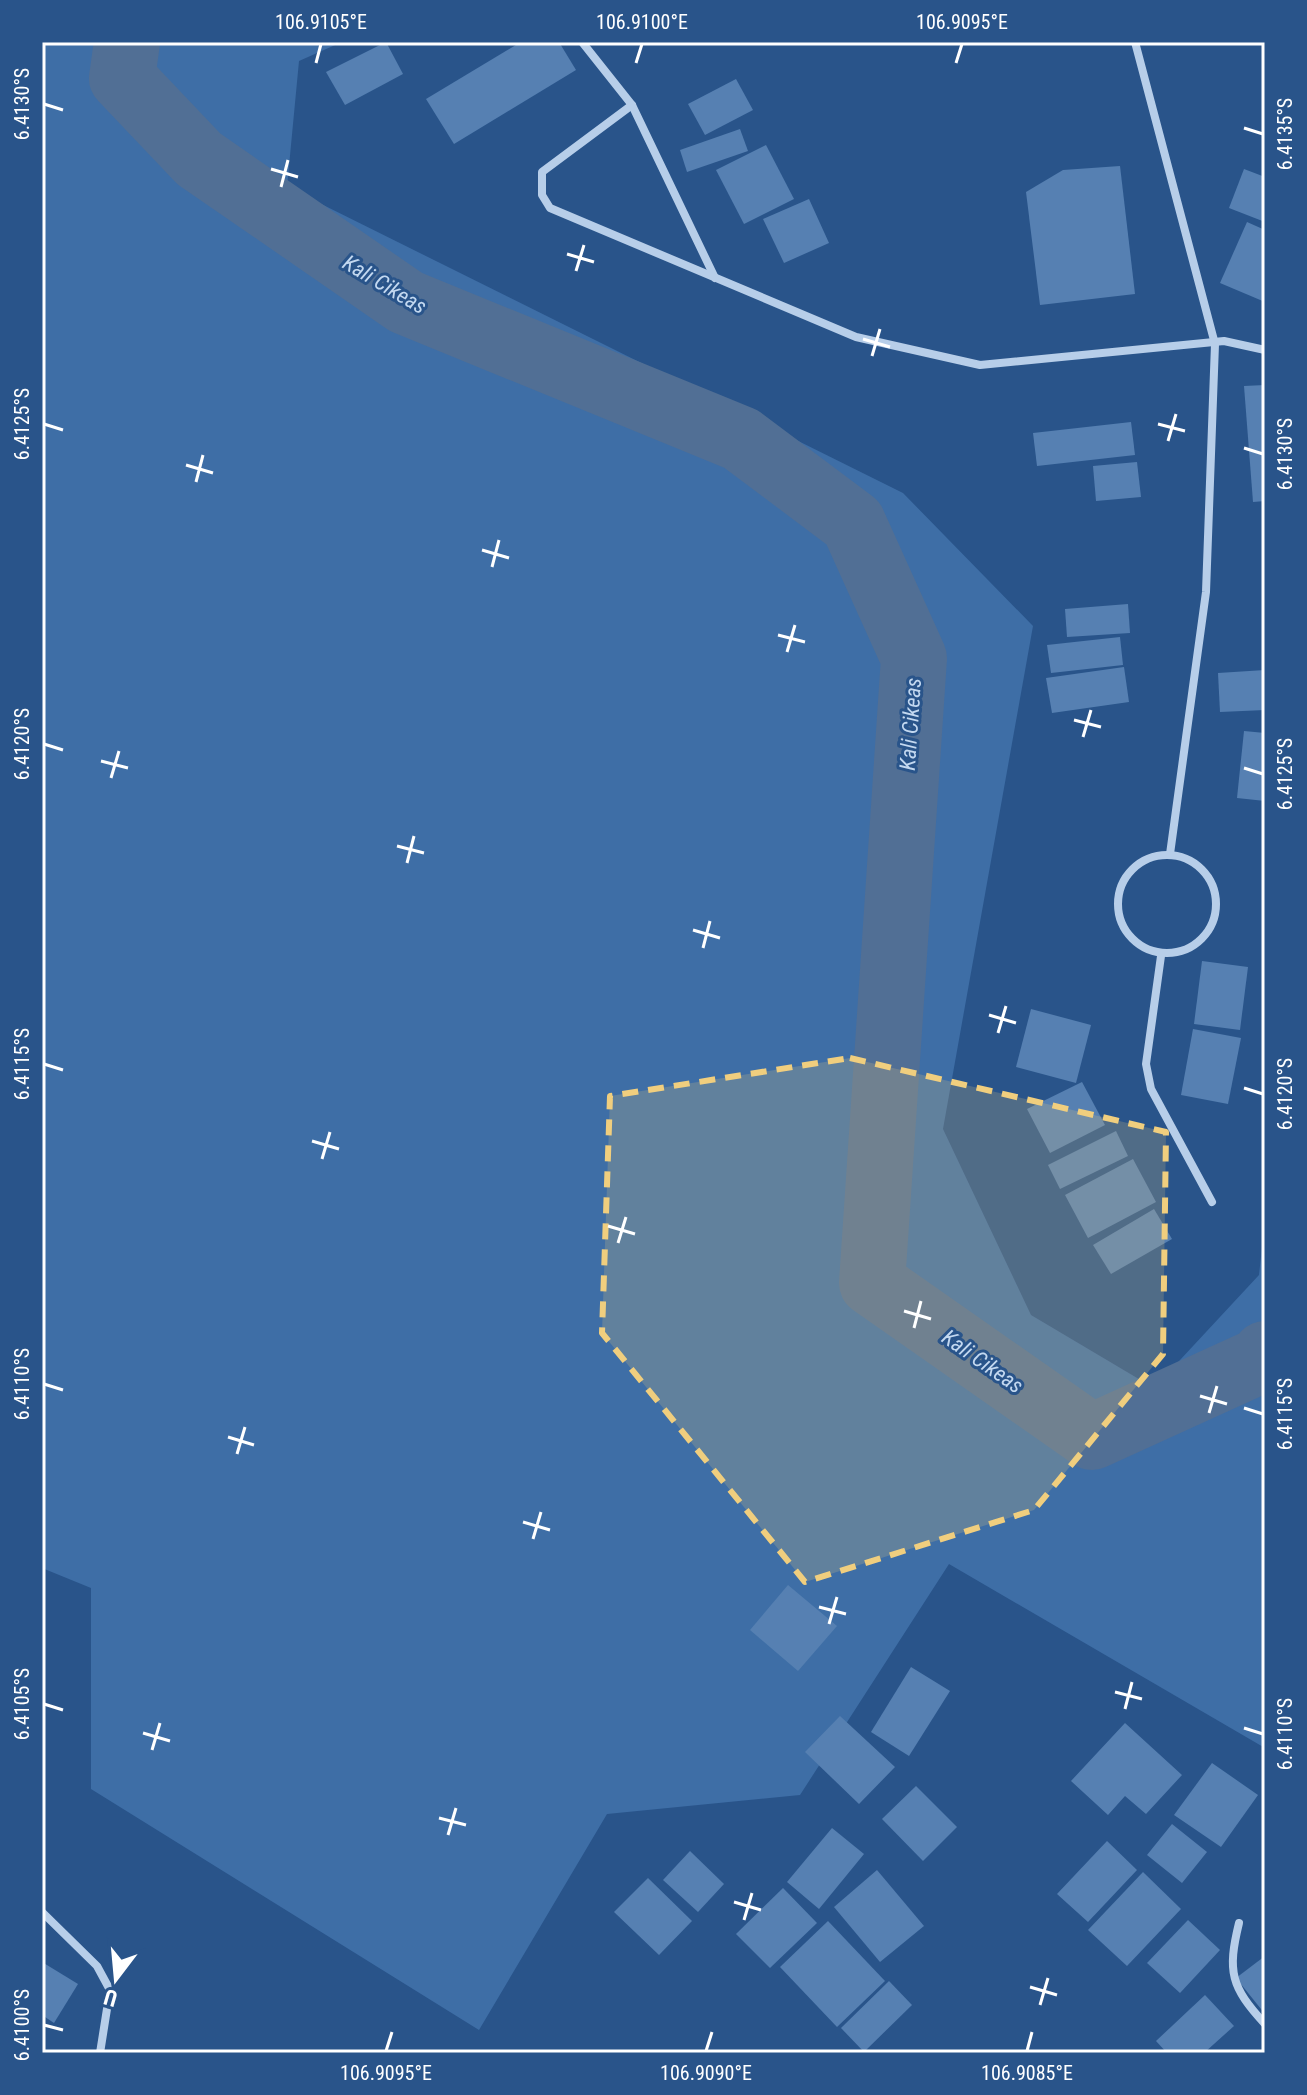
<svg xmlns="http://www.w3.org/2000/svg" width="1307" height="2095" font-family="'Roboto Condensed',sans-serif">
  <rect width="100%" height="100%" fill="#29548a"/>
  <!-- green -->
  <path fill="#3e6ea6" d="M42 42H342L299 61 287 187 903 493 1033 626 943 1129 1031 1315 1154 1388 1259 1275 1265 1220V1748L949 1564 800 1795 607 1814 479 2030 91 1789V1588L42 1568Z"/>
  <g fill="none" stroke-linecap="round" stroke-linejoin="round">
    <!-- river -->
    <path stroke="#516f95" stroke-width="66" d="M127 42 122 78 199 159 406 302 741 439 853 523 914 658 872 1283 1092 1437 1263 1359 1265 1354"/>
  </g>
  <!-- building -->
  <g fill="#5680b2">
    <path d="M386 42 403 74 345 105 326 72Z"/>
    <path d="M521 42H559L576 70 454 144 426 99Z"/>
    <path d="M736 79 753 110 705 135 688 104Z"/>
    <path d="M740 129 748 151 687 172 680 150Z"/>
    <path d="M766 145 794 199 744 224 716 170Z"/>
    <path d="M1120 166 1135 294 1040 305 1026 192 1063 170Z"/>
    <path d="M1244 169 1265 177V222L1229 208Z"/>
    <path d="M809 199 829 243 784 263 763 219Z"/>
    <path d="M1247 222 1265 230V302L1220 283Z"/>
    <path d="M1265 385V501L1253 502 1244 386Z"/>
    <path d="M1131 422 1135 455 1037 466 1033 433Z"/>
    <path d="M1137 462 1141 497 1096 501 1093 466Z"/>
    <path d="M1128 604 1130 633 1067 637 1065 609Z"/>
    <path d="M1120 637 1123 665 1051 673 1047 645Z"/>
    <path d="M1124 667 1129 702 1052 713 1046 678Z"/>
    <path d="M1265 670V710L1220 712 1218 673Z"/>
    <path d="M1244 731 1265 733V801L1237 798Z"/>
    <path d="M1202 961 1248 967 1240 1030 1194 1024Z"/>
    <path d="M1031 1009 1091 1025 1076 1083 1016 1067Z"/>
    <path d="M1193 1029 1241 1038 1228 1104 1181 1095Z"/>
    <path d="M1082 1082 1105 1125 1050 1153 1027 1109Z"/>
    <path d="M1116 1131 1128 1156 1060 1189 1048 1165Z"/>
    <path d="M1133 1159 1156 1202 1088 1238 1065 1195Z"/>
    <path d="M1154 1209 1172 1239 1111 1274 1093 1245Z"/>
    <path d="M788 1585 837 1626 798 1671 750 1630Z"/>
    <path d="M911 1667 950 1691 909 1756 871 1732Z"/>
    <path d="M840 1716 895 1767 859 1804 805 1752Z"/>
    <path d="M1125 1723 1182 1775 1146 1814 1125 1796 1108 1815 1071 1781Z"/>
    <path d="M1212 1763 1258 1795 1221 1847 1174 1815Z"/>
    <path d="M916 1786 957 1827 923 1861 882 1819Z"/>
    <path d="M1172 1824 1207 1852 1182 1883 1147 1855Z"/>
    <path d="M832 1828 864 1854 819 1909 787 1882Z"/>
    <path d="M1107 1841 1137 1870 1088 1922 1057 1894Z"/>
    <path d="M690 1851 724 1884 698 1912 663 1880Z"/>
    <path d="M877 1870 924 1926 880 1962 834 1907Z"/>
    <path d="M1143 1872 1181 1909 1127 1966 1088 1930Z"/>
    <path d="M648 1878 692 1921 659 1955 614 1912Z"/>
    <path d="M783 1888 817 1923 770 1968 736 1934Z"/>
    <path d="M1188 1920 1220 1950 1180 1993 1147 1963Z"/>
    <path d="M828 1921 885 1981 837 2027 780 1967Z"/>
    <path d="M1265 1956V2014L1236 1978Z"/>
    <path d="M42 1962 78 1984 54 2023 42 2015Z"/>
    <path d="M889 1981 912 2005 864 2052 841 2028Z"/>
    <path d="M1205 1995 1234 2026 1204 2053H1167L1156 2041Z"/>
  </g>
  <g fill="none" stroke-linecap="round" stroke-linejoin="round">
    <!-- street -->
    <g stroke="#b7cee9" stroke-width="8">
      <path d="M582 42 632 105 715 278"/>
      <path d="M1135 42 1215 344 1206 592 1170 854"/>
      <path d="M632 105 542 172V195L550 208 856 337 980 365 1224 341 1265 350"/>
      <circle cx="1167" cy="904" r="49"/>
      <path d="M1161 956 1146 1064 1151 1089 1212 1202"/>
      <path d="M42 1912 97 1966 110 1990 100 2053"/>
      <path d="M1239 1923C1227 1972 1231 1987 1265 2024"/>
    </g>
  </g>
  <!-- marked area -->
  <path fill="#f0ce7e" fill-opacity="0.2" stroke="#f0ce7e" stroke-width="6" stroke-dasharray="16 10" stroke-linejoin="round" d="M850 1058 1166 1132 1163 1354 1034 1510 805 1582 602 1333 610 1096Z"/>
  <!-- ticks -->
  <path fill="none" stroke="#fff" stroke-width="3" d="M316 63 321 44M636 63 642 44M956 63 962 44M44 104 63 110M1244 128 1263 134M271 169 298 177M281 187 288 160M567 254 594 262M576 271 584 245M863 339 890 347M872 356 880 329M44 424 63 430M1158 424 1185 431M1168 441 1176 414M1244 448 1263 454M186 465 213 473M196 482 203 455M482 550 509 558M492 567 499 540M778 635 805 642M787 652 795 625M1074 720 1101 727M1083 737 1091 710M44 744 63 750M101 761 128 768M1244 768 1263 774M111 778 119 751M397 846 424 853M407 863 414 836M693 930 720 938M703 948 710 921M989 1015 1016 1023M998 1033 1006 1006M44 1064 63 1070M1244 1088 1263 1094M312 1141 339 1149M322 1159 330 1132M608 1226 635 1234M618 1243 626 1217M904 1311 931 1319M914 1328 921 1301M44 1384 63 1390M1200 1396 1227 1404M1244 1408 1263 1414M1209 1413 1217 1386M228 1437 254 1445M237 1454 245 1427M523 1522 550 1530M533 1539 541 1512M819 1607 846 1614M829 1624 837 1597M1115 1692 1142 1699M44 1704 63 1710M1125 1709 1132 1682M1244 1728 1263 1734M143 1733 170 1741M152 1750 160 1723M439 1818 466 1825M448 1835 456 1808M734 1902 761 1910M744 1920 752 1893M1030 1987 1057 1995M1040 2005 1048 1978M44 2025 63 2030M386 2051 392 2032M706 2051 712 2032M1027 2051 1032 2032"/>
  <g text-anchor="middle" stroke-width="6" stroke-linejoin="round" paint-order="stroke">
    <!-- water labels -->
    <g font-size="22" font-style="italic" fill="#c3d8f0" stroke="#29548a">
      <text transform="translate(385 284) rotate(31)" y="8">Kali Cikeas</text>
      <text transform="translate(910 724) rotate(-86)" y="8">Kali Cikeas</text>
      <text transform="translate(983 1361) rotate(35)" y="8">Kali Cikeas</text>
    </g>
  </g>
  <!-- border -->
  <rect width="1307" height="2095" fill="none" stroke="#29548a" stroke-width="88"/>
  <!-- north arrow -->
  <g transform="translate(116 1979) rotate(196)" stroke="#29548a" stroke-width="6" paint-order="stroke">
  <path d="M0-6L14 30L0 20L-14 30Z" fill="#ffffff"/>
  <text y="-12" font-size="22" font-weight="bold" text-anchor="middle" fill="#ffffff">U</text>
  </g>
  <rect x="44" y="44" width="1219" height="2007" fill="none" stroke="#fff" stroke-width="3"/>
  <g font-size="20" text-anchor="middle" fill="#fff">
    <text x="321" y="29">106.9105°E</text>
    <text x="642" y="29">106.9100°E</text>
    <text x="962" y="29">106.9095°E</text>
    <text transform="translate(22 104) rotate(-90)" y="7">6.4130°S</text>
    <text transform="translate(1285 134) rotate(-90)" y="7">6.4135°S</text>
    <text transform="translate(22 424) rotate(-90)" y="7">6.4125°S</text>
    <text transform="translate(1285 454) rotate(-90)" y="7">6.4130°S</text>
    <text transform="translate(22 744) rotate(-90)" y="7">6.4120°S</text>
    <text transform="translate(1285 774) rotate(-90)" y="7">6.4125°S</text>
    <text transform="translate(22 1064) rotate(-90)" y="7">6.4115°S</text>
    <text transform="translate(1285 1094) rotate(-90)" y="7">6.4120°S</text>
    <text transform="translate(22 1384) rotate(-90)" y="7">6.4110°S</text>
    <text transform="translate(1285 1414) rotate(-90)" y="7">6.4115°S</text>
    <text transform="translate(22 1704) rotate(-90)" y="7">6.4105°S</text>
    <text transform="translate(1285 1734) rotate(-90)" y="7">6.4110°S</text>
    <text transform="translate(22 2025) rotate(-90)" y="7">6.4100°S</text>
    <text x="386" y="2080">106.9095°E</text>
    <text x="706" y="2080">106.9090°E</text>
    <text x="1027" y="2080">106.9085°E</text>
  </g>
</svg>
